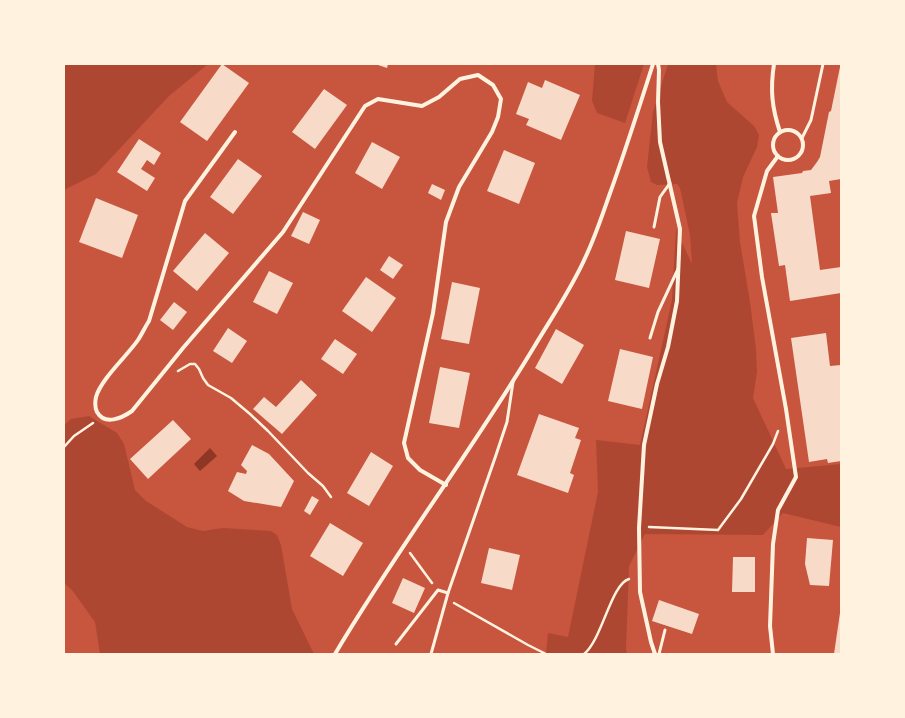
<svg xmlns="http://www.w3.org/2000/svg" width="905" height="718" font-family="'Noto Sans',sans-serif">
  <rect width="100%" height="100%" fill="#c8553d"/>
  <!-- green -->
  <g fill="#ae4732">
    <path d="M64 64H208L169 96 96 174 64 190Z"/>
    <path d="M595 64H644L625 123 597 113 592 101Z"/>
    <path d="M668 64H716L718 81 727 102 754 126 759 135 757 147 743 177 737 203 740 242 750 302 756 349 757 372 753 398 786 469 841 464V527L783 513 763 535 645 534 629 566 626 649 627 654H546L548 633 568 637 598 492 596 440 640 445 672 300 676 230 692 264 690 235 680 188 677 184 657 185 651 182 647 167 653 112Z"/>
    <path d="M89 416 117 433 124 444 135 490 146 501 187 527 203 531 223 528 271 531 277 535 281 545 292 609 314 654H100L95 622 72 590 64 583V425L71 419Z"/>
  </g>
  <!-- water -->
  <path fill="#8f3625" d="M210 448 217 456 200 471 194 464Z"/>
  <!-- building -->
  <g fill="#f7dbc8">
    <path d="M222 64 249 83 207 141 180 122Z"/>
    <path d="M375 64H388L387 68Z"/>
    <path d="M840 67 841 179 829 181 831 193 810 196 820 270 841 267V293L790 301 785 265 779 266 771 213H778L773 177 802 173 803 171 811 170 817 162 820 157 829 112 831 111Z"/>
    <path d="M545 80 580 95 561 140 526 125 529 119 516 114 528 82 542 88Z"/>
    <path d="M324 89 347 105 315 149 292 132Z"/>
    <path d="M139 139 161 153 154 165 147 160 141 169 155 178 147 191 117 172Z"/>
    <path d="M372 142 400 157 382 189 355 173Z"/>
    <path d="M504 150 535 163 519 204 487 191Z"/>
    <path d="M238 159 262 176 233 214 210 197Z"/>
    <path d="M432 184 445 190 441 200 428 193Z"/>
    <path d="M96 198 138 215 122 258 79 242Z"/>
    <path d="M303 212 320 220 309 244 291 236Z"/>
    <path d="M626 231 660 239 649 288 615 280Z"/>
    <path d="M205 233 229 253 197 291 173 271Z"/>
    <path d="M389 256 403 265 393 279 380 270Z"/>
    <path d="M269 271 293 283 277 314 253 302Z"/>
    <path d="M366 277 396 298 372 332 342 311Z"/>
    <path d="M452 282 480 288 469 344 441 339Z"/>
    <path d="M174 302 187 312 173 330 160 320Z"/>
    <path d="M228 328 247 341 232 363 213 351Z"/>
    <path d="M556 329 584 345 562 384 535 368Z"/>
    <path d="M826 333 830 366 841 365V461L828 463 827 459 809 462 791 338Z"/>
    <path d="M335 339 357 354 343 374 321 359Z"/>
    <path d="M620 349 653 357 642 409 608 401Z"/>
    <path d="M440 367 470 373 459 428 429 423Z"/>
    <path d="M301 380 317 395 282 434 253 409 264 397 276 407Z"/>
    <path d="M539 414 579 428 575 438 581 440 570 473 574 475 568 493 517 475Z"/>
    <path d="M173 420 191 439 148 479 130 459Z"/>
    <path d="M252 445 269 454 294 481 281 507 244 501 228 491 237 472 246 474 247 471 241 465Z"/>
    <path d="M371 452 393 466 369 506 347 493Z"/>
    <path d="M312 496 319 500 310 515 304 511Z"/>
    <path d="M330 523 363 543 343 576 310 556Z"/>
    <path d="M807 538 833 540 829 586 810 585 805 564Z"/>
    <path d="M489 548 520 555 512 590 481 583Z"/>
    <path d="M733 557H755V592H732Z"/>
    <path d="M403 578 425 588 414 613 392 603Z"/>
    <path d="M659 600 699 614 692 634 652 621Z"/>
    <path d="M840 613 841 654H834Z"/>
  </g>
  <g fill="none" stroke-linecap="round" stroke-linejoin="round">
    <!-- path -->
    <g stroke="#fff3e0" stroke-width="2.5">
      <path d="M178 371 190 364H195L199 369 203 378 208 385 231 398 250 414 268 431 308 473 323 486 331 497"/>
      <path d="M64 447 74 436 93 423"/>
      <path d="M649 527 718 530 741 499 773 444 778 431"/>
      <path d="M410 553 432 583"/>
      <path d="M454 603 528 645 546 654"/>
      <path d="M584 654C602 640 611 584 629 579"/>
    </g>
    <!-- service -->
    <g stroke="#fff3e0" stroke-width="3">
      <path d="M802 138 811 120 823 64"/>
      <path d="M654 227 660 197 670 183"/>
      <path d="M650 338 658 312 678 269"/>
      <path d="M396 644 438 590 448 593"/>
      <path d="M431 654 448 593 496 455 507 422 513 382"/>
      <path d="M659 654 665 630"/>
    </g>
    <!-- minor -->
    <g stroke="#fff3e0" stroke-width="4">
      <path d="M774 64C770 90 772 108 780 132"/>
      <circle cx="788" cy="145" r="15"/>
      <path d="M235 132 185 201 149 321C145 327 142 334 138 340 127 356 101 379 96 397 95 402 95 408 97 412 105 426 122 418 132 411L183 348 283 232 365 106 378 99 422 106 439 97 460 79 478 75 493 85 501 99 498 117 492 132 459 187 446 222 433 313 404 443 408 458 420 470 446 485"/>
      <path d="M335 654C397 549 471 452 534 347 552 317 572 288 586 256 595 237 602 216 609 196 625 152 639 108 653 64"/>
      <path d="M655 654 651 642 640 592 639 528 644 445 657 384 668 347 677 301 680 229 660 142 658 102 659 70 658 64"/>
      <path d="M773 654 770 626 773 544 778 510 796 477 786 409 762 277 754 216 767 171 778 156"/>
    </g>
  </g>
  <!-- border -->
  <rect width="905" height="718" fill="none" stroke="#fff3e0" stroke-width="130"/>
</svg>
